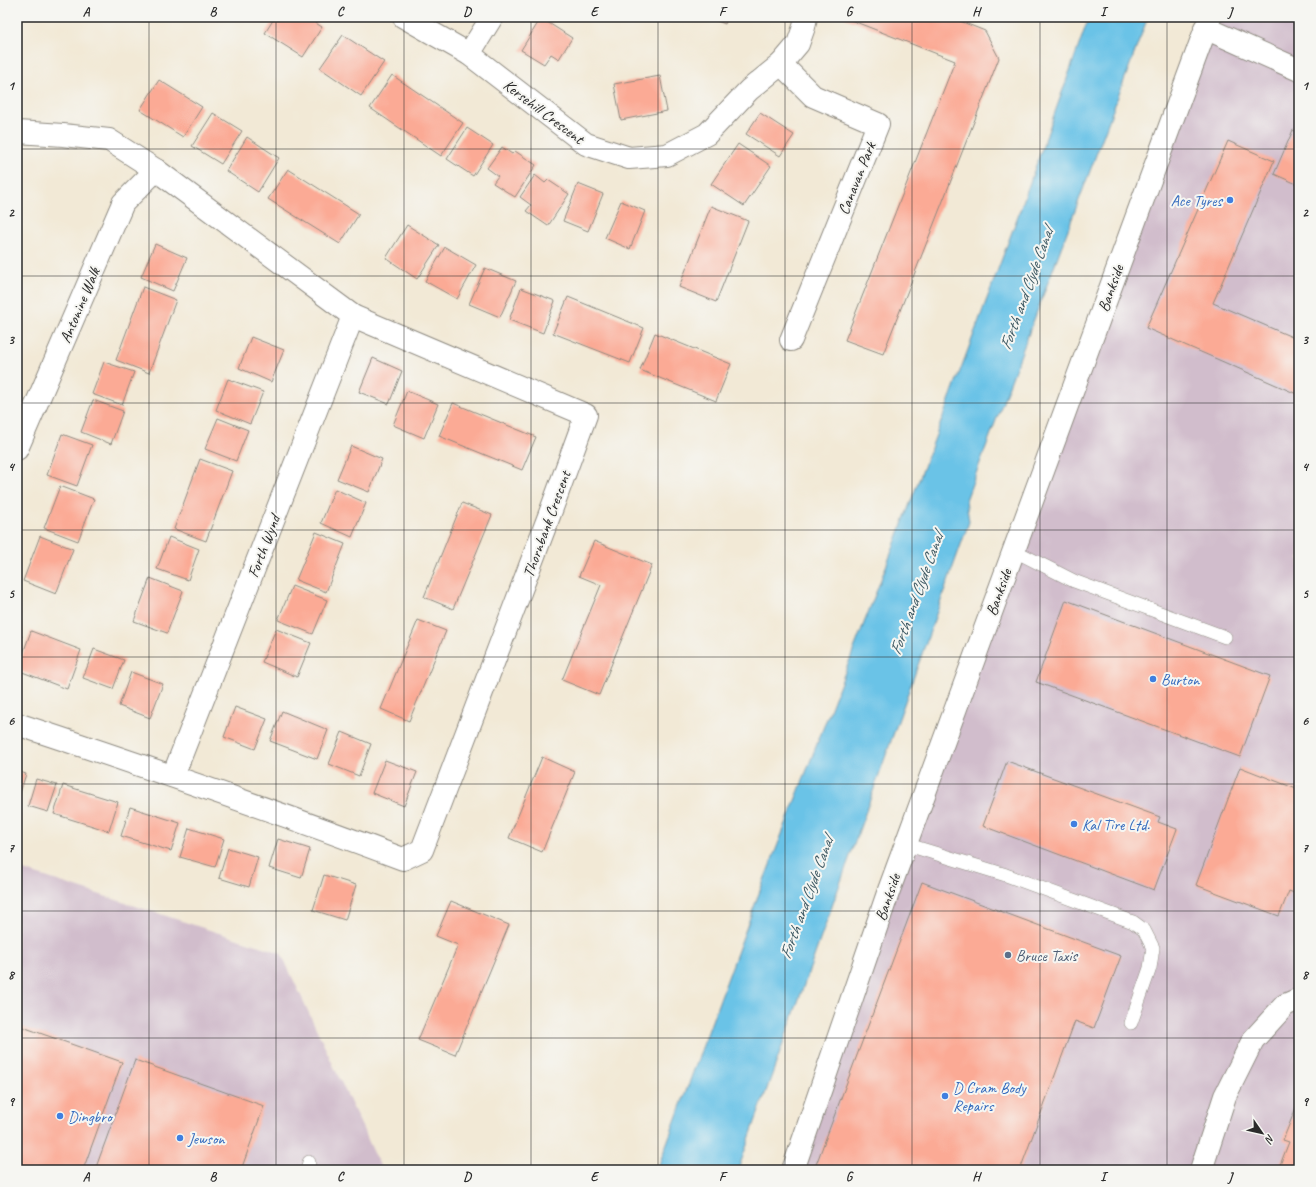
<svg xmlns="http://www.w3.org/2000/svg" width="1316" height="1187" font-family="Caveat,sans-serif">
  <rect width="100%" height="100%" fill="#f6f6f2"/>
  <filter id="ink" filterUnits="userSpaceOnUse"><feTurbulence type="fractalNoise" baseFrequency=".025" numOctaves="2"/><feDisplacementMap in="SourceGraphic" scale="8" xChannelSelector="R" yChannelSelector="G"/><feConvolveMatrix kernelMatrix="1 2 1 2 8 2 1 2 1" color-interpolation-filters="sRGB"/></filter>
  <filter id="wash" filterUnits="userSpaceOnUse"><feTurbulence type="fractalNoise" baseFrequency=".012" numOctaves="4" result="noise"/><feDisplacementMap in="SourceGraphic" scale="16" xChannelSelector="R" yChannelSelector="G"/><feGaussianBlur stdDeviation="0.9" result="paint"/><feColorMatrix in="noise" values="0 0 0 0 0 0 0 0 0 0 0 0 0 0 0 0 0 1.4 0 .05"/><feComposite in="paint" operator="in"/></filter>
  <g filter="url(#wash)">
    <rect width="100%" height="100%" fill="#f2e9d6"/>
    <!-- industrial -->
    <g fill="#d1bdcc">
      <path d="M1210 17H1299V1170H793Z"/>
      <path d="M17 868 281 953 382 1170H17Z"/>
    </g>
    <!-- water -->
    <path fill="#6ac3e7" stroke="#4a7789" d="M1089 17H1148L966 500 969 522 738 1170H657L761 888 887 564 947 406 1019 213Z"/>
    <g id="blocks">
      <!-- building -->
      <g fill="#fbaa95">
        <path d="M275 17H306L322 27 303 57 265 33Z"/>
        <path d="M707 17H728L725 24Z"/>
        <path d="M843 17H950L985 31 999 58 883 354 845 340 955 61Z"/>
        <path d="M541 18 572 38 559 59 551 54 544 64 521 50Z"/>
        <path d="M343 35 384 62 361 96 320 68Z"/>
        <path d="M392 75 463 123 441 156 370 108Z"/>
        <path d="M660 76 667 111 621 120 614 84Z"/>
        <path d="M159 80 202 107 183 137 140 110Z"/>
        <path d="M213 113 242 131 221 164 192 146Z"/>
        <path d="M760 113 794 135 780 156 746 134Z"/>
        <path d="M467 128 493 145 473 176 447 159Z"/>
        <path d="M1293 130 1299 133V185L1274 174Z"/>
        <path d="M247 137 279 158 258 192 226 171Z"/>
        <path d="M1228 141 1274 161 1213 303 1299 340V395L1146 328Z"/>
        <path d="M738 144 771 166 744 206 711 184Z"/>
        <path d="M502 147 512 154 515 151 536 165 515 197 493 183 498 176 487 168Z"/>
        <path d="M288 169 359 214 340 244 268 199Z"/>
        <path d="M535 175 545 183 548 180 569 194 548 226 526 211 531 205 520 197Z"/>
        <path d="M578 184 603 194 588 231 563 221Z"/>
        <path d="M621 201 645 211 630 249 605 238Z"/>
        <path d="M711 206 748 221 716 302 679 287Z"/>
        <path d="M407 225 439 245 417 279 386 258Z"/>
        <path d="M155 244 187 258 173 291 141 277Z"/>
        <path d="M445 247 476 265 457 299 425 281Z"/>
        <path d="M485 268 516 281 500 317 469 304Z"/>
        <path d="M143 287 176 300 149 373 116 360Z"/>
        <path d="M521 288 555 301 543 333 509 320Z"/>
        <path d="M568 297 644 328 630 363 553 333Z"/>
        <path d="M655 333 731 364 716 401 640 370Z"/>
        <path d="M251 337 284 350 271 382 239 368Z"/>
        <path d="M373 358 402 371 389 404 359 392Z"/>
        <path d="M104 362 134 372 122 405 92 394Z"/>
        <path d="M228 379 263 392 250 424 216 410Z"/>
        <path d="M407 391 438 404 424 438 393 425Z"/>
        <path d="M93 400 123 411 111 444 81 432Z"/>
        <path d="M453 403 536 437 522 470 439 436Z"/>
        <path d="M218 418 248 430 236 461 205 449Z"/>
        <path d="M62 434 92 445 77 486 47 475Z"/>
        <path d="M351 446 382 459 369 492 337 479Z"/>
        <path d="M200 459 232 471 206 541 174 529Z"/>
        <path d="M60 486 94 499 78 541 44 528Z"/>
        <path d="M335 489 366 503 352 537 321 523Z"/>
        <path d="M462 503 492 515 453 609 424 597Z"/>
        <path d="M316 532 345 544 326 592 296 580Z"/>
        <path d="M40 536 73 549 56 594 23 581Z"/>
        <path d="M169 537 199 549 188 580 157 569Z"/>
        <path d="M594 541 652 565 599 695 562 680 601 585 579 576Z"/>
        <path d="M150 578 183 591 167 633 134 621Z"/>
        <path d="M292 586 327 600 313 634 278 620Z"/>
        <path d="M1066 600 1270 676 1240 757 1036 682Z"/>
        <path d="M418 620 446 631 409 721 381 709Z"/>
        <path d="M276 629 311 643 297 677 262 662Z"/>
        <path d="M31 631 81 650 67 689 17 670Z"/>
        <path d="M17 634 22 636 17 649Z"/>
        <path d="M94 649 124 660 113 689 83 678Z"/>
        <path d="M131 672 163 684 150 718 119 706Z"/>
        <path d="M235 707 267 719 255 749 224 737Z"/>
        <path d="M282 711 328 730 317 759 270 741Z"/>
        <path d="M342 732 371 744 359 776 329 764Z"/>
        <path d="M542 757 575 772 542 852 509 838Z"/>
        <path d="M385 760 417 772 404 806 372 793Z"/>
        <path d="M1007 761 1160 817 1158 822 1177 829 1154 890 983 826Z"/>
        <path d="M1240 767 1299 790V895L1289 891 1279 916 1196 885Z"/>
        <path d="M17 771 26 774 17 802Z"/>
        <path d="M36 779 57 785 48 812 28 806Z"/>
        <path d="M63 785 118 802 109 831 54 814Z"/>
        <path d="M130 807 180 823 171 851 121 836Z"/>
        <path d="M189 828 224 839 215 867 180 857Z"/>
        <path d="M278 839 310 849 301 878 269 868Z"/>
        <path d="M228 848 258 857 249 887 219 878Z"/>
        <path d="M324 875 356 885 345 920 313 910Z"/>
        <path d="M922 882 1121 956 1094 1028 1075 1021 1020 1170H814Z"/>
        <path d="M451 901 509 925 455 1055 418 1040 458 945 436 936Z"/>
        <path d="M17 1025 122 1062 83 1170H17Z"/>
        <path d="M135 1060 264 1106 241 1170H95Z"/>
        <path d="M1299 1100V1170H1278L1289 1142 1283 1140Z"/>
      </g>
    </g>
  </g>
  <g filter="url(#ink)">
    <use href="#blocks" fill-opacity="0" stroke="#8e8a80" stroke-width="1"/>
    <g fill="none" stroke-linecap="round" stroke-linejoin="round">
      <!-- service casing -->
      <g stroke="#8e8a80" stroke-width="14">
        <g id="service">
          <path d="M1013 550 1074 581 1225 637"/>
          <path d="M905 844 1006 875 1133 922 1144 930 1153 948 1150 968 1131 1023"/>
          <path d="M307 1170 309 1162"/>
        </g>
      </g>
      <!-- minor casing -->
      <g stroke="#8e8a80" stroke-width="24">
        <g id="minor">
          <path d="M404 17 469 54 586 144 629 158 667 155 707 134 749 90 781 64 798 44 804 27 806 17"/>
          <path d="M1205 28 1299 70"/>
          <path d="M469 54 492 17"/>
          <path d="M781 64 813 96 878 124 791 340"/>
          <path d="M17 132 63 135 109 140 156 170 353 316 586 415 549 516 422 850 403 859C275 811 147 767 17 724"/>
          <path d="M17 449 123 203 156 170"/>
          <path d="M173 776 353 316"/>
          <path d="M1201 1170 1225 1096 1253 1040 1285 1005 1299 999"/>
        </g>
      </g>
      <!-- tertiary casing -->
      <g stroke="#8e8a80" stroke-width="24">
        <path id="tertiary" d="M793 1170 889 890 1210 17"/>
      </g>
      <!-- service -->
      <use href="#service" stroke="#fff" stroke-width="13"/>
      <!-- minor -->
      <use href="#minor" stroke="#fff" stroke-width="22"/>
      <!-- tertiary -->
      <use href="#tertiary" stroke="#fff" stroke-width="22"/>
    </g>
  </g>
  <!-- grid -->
  <path fill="none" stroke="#2b2b2b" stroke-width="1" stroke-opacity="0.55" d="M149 17V1170M276 17V1170M404 17V1170M531 17V1170M658 17V1170M785 17V1170M912 17V1170M1040 17V1170M1167 17V1170M17 149H1299M17 276H1299M17 403H1299M17 530H1299M17 657H1299M17 784H1299M17 911H1299M17 1038H1299"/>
  <!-- markers -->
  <g fill="#3f7fe0" stroke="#f6f6f2" stroke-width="1.5">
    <circle cx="1230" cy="200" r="4"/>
    <circle cx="1153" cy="679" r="4"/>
    <circle cx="1074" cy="824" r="4"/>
    <circle cx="945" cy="1096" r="4"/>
    <circle cx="60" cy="1116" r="4"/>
    <circle cx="180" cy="1138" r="4"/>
  </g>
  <circle fill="#5c6f8a" stroke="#f6f6f2" stroke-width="1.5" cx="1008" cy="955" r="4"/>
  <g text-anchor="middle" stroke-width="4" stroke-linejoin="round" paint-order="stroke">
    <!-- street labels -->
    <g font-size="16" fill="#2b2b2b" stroke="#f6f6f2">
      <text transform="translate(544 111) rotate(37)" y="6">Kersehill Crescent</text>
      <text transform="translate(856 178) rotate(-68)" y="6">Canavan Park</text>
      <text transform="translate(1110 288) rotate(-70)" y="6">Bankside</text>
      <text transform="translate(79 305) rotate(-67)" y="6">Antonine Walk</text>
      <text transform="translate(546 524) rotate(-70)" y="6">Thornbank Crescent</text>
      <text transform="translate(263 546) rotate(-69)" y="6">Forth Wynd</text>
      <text transform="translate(998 592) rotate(-70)" y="6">Bankside</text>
      <text transform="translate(887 897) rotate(-71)" y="6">Bankside</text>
    </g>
    <!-- shop labels -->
    <g font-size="16" fill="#366cbe" stroke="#f6f6f2" text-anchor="start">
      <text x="1222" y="206" text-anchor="end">Ace Tyres</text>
      <text x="1161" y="685">Burton</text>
      <text x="1082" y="830">Kal Tire Ltd.</text>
      <text x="953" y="1093">D Cram Body<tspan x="953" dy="18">Repairs</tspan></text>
      <text x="68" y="1122">Dingbro</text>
      <text x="188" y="1144">Jewson</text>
    </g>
    <!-- service labels -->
    <g font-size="16" fill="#4e5e75" stroke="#f6f6f2" text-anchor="start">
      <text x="1016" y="961">Bruce Taxis</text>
    </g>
    <!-- water labels -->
    <g font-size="17" font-style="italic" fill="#3e5963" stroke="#f6f6f2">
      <text transform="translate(1026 289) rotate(-70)" y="6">Forth and Clyde Canal</text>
      <text transform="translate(916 594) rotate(-70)" y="6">Forth and Clyde Canal</text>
      <text transform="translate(806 898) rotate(-70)" y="6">Forth and Clyde Canal</text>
    </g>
  </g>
  <!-- margin -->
  <rect width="1316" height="1187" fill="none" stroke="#f6f6f2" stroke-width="44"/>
  <!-- north arrow -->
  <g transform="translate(1262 1133) rotate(124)" stroke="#f6f6f2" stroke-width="3" paint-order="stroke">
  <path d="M0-3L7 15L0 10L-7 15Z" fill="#2b2b2b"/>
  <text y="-6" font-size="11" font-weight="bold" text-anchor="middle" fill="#2b2b2b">N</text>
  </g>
  <rect x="22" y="22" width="1272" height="1143" fill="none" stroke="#2b2b2b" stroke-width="1.5"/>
  <g font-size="13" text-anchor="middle" font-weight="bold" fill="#2b2b2b">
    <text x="86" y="16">A</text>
    <text x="213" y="16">B</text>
    <text x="340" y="16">C</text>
    <text x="467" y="16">D</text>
    <text x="594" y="16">E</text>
    <text x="722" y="16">F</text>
    <text x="849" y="16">G</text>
    <text x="976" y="16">H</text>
    <text x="1103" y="16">I</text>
    <text x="1230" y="16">J</text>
    <text x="11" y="90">1</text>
    <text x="1305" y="90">1</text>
    <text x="11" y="217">2</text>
    <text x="1305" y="217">2</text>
    <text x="11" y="344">3</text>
    <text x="1305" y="344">3</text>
    <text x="11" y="471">4</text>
    <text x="1305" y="471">4</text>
    <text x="11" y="598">5</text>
    <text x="1305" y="598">5</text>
    <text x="11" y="725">6</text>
    <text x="1305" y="725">6</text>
    <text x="11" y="852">7</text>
    <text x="1305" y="852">7</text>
    <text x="11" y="979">8</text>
    <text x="1305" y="979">8</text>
    <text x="11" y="1106">9</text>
    <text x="1305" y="1106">9</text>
    <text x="86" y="1181">A</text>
    <text x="213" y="1181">B</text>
    <text x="340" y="1181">C</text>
    <text x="467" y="1181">D</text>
    <text x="594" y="1181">E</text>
    <text x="722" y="1181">F</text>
    <text x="849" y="1181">G</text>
    <text x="976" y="1181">H</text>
    <text x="1103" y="1181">I</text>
    <text x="1230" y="1181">J</text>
  </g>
</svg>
